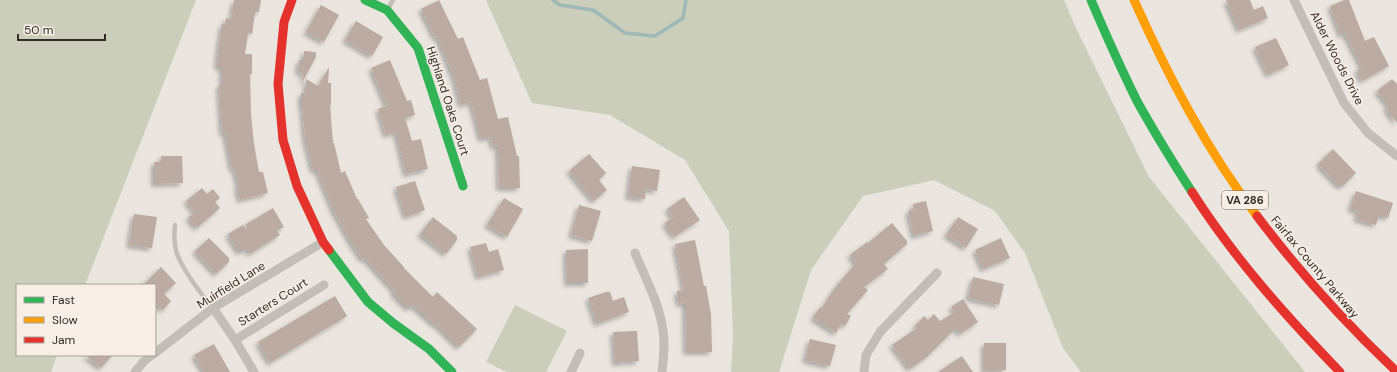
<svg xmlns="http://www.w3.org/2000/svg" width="1397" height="372" font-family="'DM Sans',sans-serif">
  <defs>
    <filter id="shadow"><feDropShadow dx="-3" dy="3" stdDeviation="2" flood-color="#0004"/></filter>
  </defs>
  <rect width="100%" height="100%" fill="#eae5df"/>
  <!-- green -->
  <g fill="#caceba">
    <path d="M0 0H196L85 285H17V355H57L51 372H0Z"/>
    <path d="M486 0H1064L1075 26 1149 177 1305 372H1081L1063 348 1025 253 995 211 934 180 863 196 811 270 779 372H731L733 336 729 231 685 160 610 115 532 103Z"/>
    <path d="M515 305 567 331 546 372H507L486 362Z"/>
  </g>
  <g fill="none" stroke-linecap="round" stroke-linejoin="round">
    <!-- stream -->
    <path stroke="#9eb8b8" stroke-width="3.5" d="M553 0 560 5 593 10 625 33 655 36 683 18 686 0"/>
  </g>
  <!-- building -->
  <g fill="#bcaba2" filter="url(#shadow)">
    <path d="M234 0H261L259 12H255L252 34 248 33 245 54H252V74H250L251 115 254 144 259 172H263L268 193 240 200 237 187 239 186 234 168 232 169 225 132 222 133 219 85H222V67H217L218 53 222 24 225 25 226 18 231 19Z"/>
    <path d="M439 0 458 39 463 37 480 80 487 78 498 119 508 117 517 156H519L520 188H499L498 146 493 147 491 137 481 139 471 102 461 105 454 77 437 36 435 37 421 9Z"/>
    <path d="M1226 0H1250L1254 10 1263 6 1268 18 1239 30Z"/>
    <path d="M1344 0H1349L1365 41 1374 37 1389 66 1362 81 1357 70 1362 67 1345 33 1341 35 1330 6Z"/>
    <path d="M321 5 339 15 324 42 306 32Z"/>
    <path d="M356 21 383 37 372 56 345 40Z"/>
    <path d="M1276 38 1289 65 1268 75 1255 47Z"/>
    <path d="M304 51 316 52V57L302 83 303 73 298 72 299 60H304Z"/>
    <path d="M390 60 407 101 411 100 415 115 405 118 412 141 421 139 428 169 406 174 396 132 386 135 378 109 387 106 371 68Z"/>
    <path d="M329 67 328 83H331V105H330L333 143H334L341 173 345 171 357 199H358L369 218 366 219 384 245 404 267V268L433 297 437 292 477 329 459 347 436 324 435 325 413 305 409 309 393 293 395 291 365 258 363 260 351 242 334 211 317 170H313L305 138 302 105H301V93H306V79L318 86Z"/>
    <path d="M1392 79 1397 84V123L1386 109 1389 106 1377 91Z"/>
    <path d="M1333 149 1356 173 1343 186H1339L1318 164Z"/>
    <path d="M589 154 606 173 599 180 607 190 594 201 569 171Z"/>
    <path d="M161 156H182L183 183 154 184V162H161Z"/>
    <path d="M632 166 660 170 657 191 646 189 645 199 628 197Z"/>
    <path d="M415 181 425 210 406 217 396 187Z"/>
    <path d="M202 188 207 194 213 189 220 198 215 202 220 208 197 228 188 218 195 212 186 201Z"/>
    <path d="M1356 191 1393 203 1388 218 1379 215 1376 225 1356 219 1358 211 1350 209Z"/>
    <path d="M684 197 700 220 674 237 665 223 673 217 667 209Z"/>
    <path d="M504 198 523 209 507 237 487 225Z"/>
    <path d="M926 201 933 231 914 236 908 211 914 209 913 204Z"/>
    <path d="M579 205 601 211 592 241 571 235Z"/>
    <path d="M273 208 284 227 277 231 280 235 250 254 248 249 239 252 228 234 243 225 247 230 246 224Z"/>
    <path d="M134 214 157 217 152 248 129 245Z"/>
    <path d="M433 217 457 236V240L446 254 420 234Z"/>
    <path d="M958 217 978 229 966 248 946 235Z"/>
    <path d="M892 223 907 241V244L884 264 888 269 864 287 868 290 847 314 851 316 845 326 841 324 836 333 813 318 820 307 822 308 834 289 856 263 850 255 867 242 868 243Z"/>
    <path d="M209 238 229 258V262L216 274 195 251Z"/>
    <path d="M1001 238 1010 258 983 269 975 250Z"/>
    <path d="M695 240 704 286H706L711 314 712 352H686L685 303 679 304 677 291 684 290 675 244Z"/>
    <path d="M486 243 489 252 498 249 504 270 478 277 470 247Z"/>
    <path d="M588 249V283H567L566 250Z"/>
    <path d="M161 267 176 283 164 294 171 301 163 310 155 303V285H143Z"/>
    <path d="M973 277 1004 284 999 305 968 298Z"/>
    <path d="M606 292H610L613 301 624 297 629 312 597 324 588 298Z"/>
    <path d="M335 296 347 316 270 363 258 342Z"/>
    <path d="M963 299 978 322 960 334 956 328 928 356 910 369 892 345 917 328 915 326 924 316 928 320 934 314 940 321 955 312 951 307Z"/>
    <path d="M637 331 639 361 615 363 613 332Z"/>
    <path d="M810 339 836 345 830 366 805 360Z"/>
    <rect x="984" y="343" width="22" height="27"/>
    <path d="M214 344 230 372H204L194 355Z"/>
    <path d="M85 355H113L101 368Z"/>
    <path d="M962 356 973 372H938Z"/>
  </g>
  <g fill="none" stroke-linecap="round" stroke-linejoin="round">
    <!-- lane -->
    <g stroke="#c3bdb8" stroke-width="4.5">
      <path d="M388 9 393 0"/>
      <path d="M175 225C174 234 174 242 176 250 179 265 203 297 213 308"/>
    </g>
    <!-- street -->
    <g stroke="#c3bdb8" stroke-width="9">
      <path d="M1294 0 1344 103 1368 133 1397 156"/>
      <path d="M635 253C647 282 664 312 664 344 664 353 663 363 662 372"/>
      <path d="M213 308 235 340 254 372"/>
      <path d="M235 340 324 285"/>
      <path d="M155 353 213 308 323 242"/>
      <path d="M135 372 144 361 152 355"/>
      <path d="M571 372 580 353"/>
      <path d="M864 372 866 355 880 332 937 273"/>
    </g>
    <!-- fast -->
    <g stroke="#30b455" stroke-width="9">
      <path d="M365 0 387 10 418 48 463 186"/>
      <path d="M1091 0C1106 35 1121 69 1138 103 1155 133 1173 163 1192 192"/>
      <path d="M329 250 368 302 393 323 429 349 452 372"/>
    </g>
    <!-- slow -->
    <path stroke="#ff9f0a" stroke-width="9" d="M1134 0C1168 76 1206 149 1257 216"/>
    <!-- jam -->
    <g stroke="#e5322d" stroke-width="9">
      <path d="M292 0 284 22 278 84 283 140 297 186 323 242 329 250"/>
      <path d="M1192 192C1234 258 1286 316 1340 372"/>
      <path d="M1257 216C1300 273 1345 323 1397 372"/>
    </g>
  </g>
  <g text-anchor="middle" stroke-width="3" stroke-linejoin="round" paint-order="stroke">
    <!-- shield labels -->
    <rect fill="#f7efe6" stroke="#6d6660" stroke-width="1" x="1222" y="191" width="46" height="18" rx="3"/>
    <g font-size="11" font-weight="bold" fill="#322b27">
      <text x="1245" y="204">VA 286</text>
    </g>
    <!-- street labels -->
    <g font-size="12" fill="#322b27" stroke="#f7efe6">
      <text transform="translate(1337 58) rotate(63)" y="4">Alder Woods Drive</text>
      <text transform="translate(448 101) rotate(72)" y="4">Highland Oaks Court</text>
      <text transform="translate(1315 267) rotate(50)" y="4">Fairfax County Parkway</text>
      <text transform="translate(231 285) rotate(-32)" y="4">Muirfield Lane</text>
      <text transform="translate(273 302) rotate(-32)" y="4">Starters Court</text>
    </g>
  </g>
  <!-- legend -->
  <rect x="16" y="284" width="140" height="72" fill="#f7efe6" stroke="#a8a19a"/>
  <rect x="24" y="297" width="20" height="6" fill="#30b455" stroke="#a8a19a"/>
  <text x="52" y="304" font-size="12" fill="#322b27">Fast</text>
  <rect x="24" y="317" width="20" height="6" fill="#ff9f0a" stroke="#a8a19a"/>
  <text x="52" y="324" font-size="12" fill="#322b27">Slow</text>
  <rect x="24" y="337" width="20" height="6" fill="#e5322d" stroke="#a8a19a"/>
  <text x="52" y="344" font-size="12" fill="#322b27">Jam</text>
  <!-- scale -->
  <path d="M18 34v6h87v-6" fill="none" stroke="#322b27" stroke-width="2"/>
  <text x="24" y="34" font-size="12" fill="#322b27" stroke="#f7efe6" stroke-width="3" paint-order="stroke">50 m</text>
</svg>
